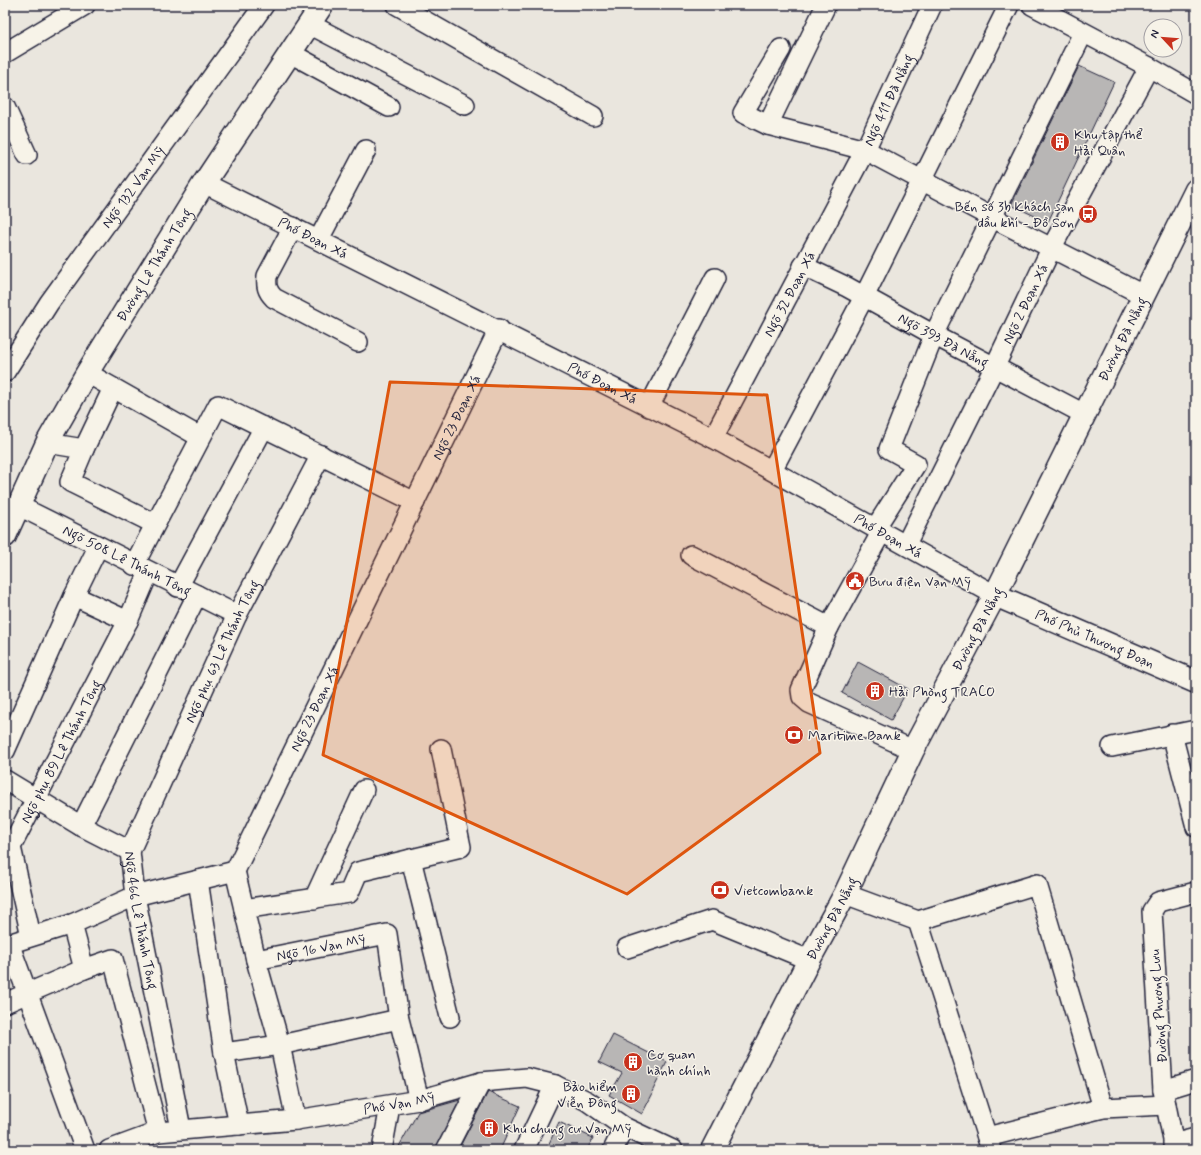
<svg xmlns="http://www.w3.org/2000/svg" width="1201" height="1155" font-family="Mynerve,sans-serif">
  <rect width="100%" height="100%" fill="#eae6de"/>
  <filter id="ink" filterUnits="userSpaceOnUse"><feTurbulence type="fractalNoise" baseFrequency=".025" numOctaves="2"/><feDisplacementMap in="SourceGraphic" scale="8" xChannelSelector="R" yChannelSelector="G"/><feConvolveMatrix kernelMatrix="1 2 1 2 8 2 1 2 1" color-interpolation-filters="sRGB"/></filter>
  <g filter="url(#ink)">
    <!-- building -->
    <g fill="#b8b6b5" stroke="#22223b">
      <path d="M1079 66 1114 82 1048 222 1011 205Z"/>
      <path d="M858 662 908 689 891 720 842 693Z"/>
      <path d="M613 1035 667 1062 652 1092 653 1093 642 1114 609 1095 622 1073 599 1062Z"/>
      <path d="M488 1092 520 1106 500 1150H458Z"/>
      <path d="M460 1100 435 1150H397L418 1112Z"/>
      <path d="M559 1122 593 1138 587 1150H546Z"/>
    </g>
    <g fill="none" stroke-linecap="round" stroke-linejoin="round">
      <!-- minor casing -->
      <g stroke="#22223b" stroke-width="22">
        <g id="minor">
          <path d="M397 5 593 116"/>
          <path d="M1032 5 1149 67 1196 94"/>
          <path d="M309 24 465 105"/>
          <path d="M781 49 743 113 768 125 865 150 991 217 1143 295"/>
          <path d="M5 53 85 5"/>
          <path d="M290 53 389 107"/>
          <path d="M5 107 27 155"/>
          <path d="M768 125 826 5"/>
          <path id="s1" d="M204 183 713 438 995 595"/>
          <path d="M293 227 267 276C266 286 267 291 274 298L358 342"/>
          <path d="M319 239 366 150"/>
          <path id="s2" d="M803 266 847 287 934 335 1084 414"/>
          <path id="s3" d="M5 372 49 303 264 5"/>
          <path d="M87 373 200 437"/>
          <path d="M649 407 715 278"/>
          <path id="s4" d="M713 438 865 150 932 5"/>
          <path d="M47 443 84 449 70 482 155 524"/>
          <path d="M84 449 113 388"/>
          <path d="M772 470 864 297 1009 5"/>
          <path id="s5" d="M19 506 237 615"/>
          <path d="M876 527 916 464 889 449 934 335 1083 33"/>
          <path d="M882 531 829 627 801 690 802 697 809 703 913 750"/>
          <path id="s6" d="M906 544 995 366 1052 247 1149 67"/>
          <path d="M691 555 829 627"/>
          <path d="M134 565 218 405 415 502"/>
          <path d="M178 587 264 427"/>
          <path d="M74 596 98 547"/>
          <path d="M1172 734 1196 827"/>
          <path d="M1112 747 1196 730"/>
          <path d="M5 751 74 596 128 621"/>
          <path id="s7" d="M5 780 81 826 130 851 135 896 181 1129"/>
          <path d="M81 826 197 595"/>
          <path id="s8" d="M130 851 237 615 321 455"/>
          <path d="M411 859 450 1017"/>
          <path d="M235 871 256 960"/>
          <path d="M198 880 224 1053 239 1125"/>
          <path d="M845 894 918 921 1037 884 1103 1108"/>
          <path d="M314 899 364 790"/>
          <path d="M244 909 349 893 358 872 461 847 441 749"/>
          <path d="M918 921 991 1150"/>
          <path d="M72 924 84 969 113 959 158 1132"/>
          <path id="s9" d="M31 936 11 847 128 621 149 572"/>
          <path d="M9 943 85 1150"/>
          <path id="s10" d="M5 945 72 924 135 896 235 871 499 329"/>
          <path d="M627 948 712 920 809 960"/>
          <path d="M5 1003 84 969"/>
          <path d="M224 1053 280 1045 399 1019"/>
          <path d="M1163 1090 1196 1080"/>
          <path id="s11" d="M296 1120 280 1045 256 960 387 934 399 1019 419 1100"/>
          <path d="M987 1137 1103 1108 1166 1105"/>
          <path d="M1173 1144 1196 1138"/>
          <path id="s12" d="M109 1150 158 1132 296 1120 419 1100 481 1082 527 1078 555 1085 587 1101 624 1127 673 1150"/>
          <path d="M382 1150 390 1106"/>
          <path d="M446 1150 481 1082"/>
          <path d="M524 1150 555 1085"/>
          <path d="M613 1150 624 1127"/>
          <path d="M1175 1150 1163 1090 1152 911 1158 902 1196 892"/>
        </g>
      </g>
      <!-- major casing -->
      <g stroke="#22223b" stroke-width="25">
        <g id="major">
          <path id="s13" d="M5 536 47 443 87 373 204 183 322 5"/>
          <path id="s14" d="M995 595 1196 682"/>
          <path id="s15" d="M712 1150 809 960 845 894 913 750 995 595 1196 190"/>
        </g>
      </g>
      <!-- minor -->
      <use href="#minor" stroke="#f7f3e8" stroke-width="19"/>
      <!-- major -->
      <use href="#major" stroke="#f7f3e8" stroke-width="22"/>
    </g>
  </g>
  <!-- marked area -->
  <path fill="#de560e" fill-opacity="0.2" stroke="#de560e" stroke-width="3" stroke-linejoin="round" d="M390 382 767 395 820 753 627 894 323 755Z"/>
  <!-- icons -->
  <defs>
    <g id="building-disc" transform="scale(1)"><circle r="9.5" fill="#c8321e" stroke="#f7f3e8"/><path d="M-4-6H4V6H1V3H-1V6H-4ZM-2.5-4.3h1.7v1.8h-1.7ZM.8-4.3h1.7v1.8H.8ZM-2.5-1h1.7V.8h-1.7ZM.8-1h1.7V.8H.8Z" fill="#fff"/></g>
    <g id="bus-disc" transform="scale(1)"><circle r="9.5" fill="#c8321e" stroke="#f7f3e8"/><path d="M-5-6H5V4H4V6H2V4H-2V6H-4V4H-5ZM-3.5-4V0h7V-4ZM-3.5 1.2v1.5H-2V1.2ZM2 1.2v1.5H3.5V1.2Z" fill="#fff"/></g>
    <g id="civic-disc" transform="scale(1)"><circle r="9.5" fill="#c8321e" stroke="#f7f3e8"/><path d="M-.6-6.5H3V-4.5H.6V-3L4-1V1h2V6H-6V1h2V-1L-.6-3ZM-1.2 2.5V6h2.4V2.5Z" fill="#fff"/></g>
    <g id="bank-disc" transform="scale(1)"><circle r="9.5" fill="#c8321e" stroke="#f7f3e8"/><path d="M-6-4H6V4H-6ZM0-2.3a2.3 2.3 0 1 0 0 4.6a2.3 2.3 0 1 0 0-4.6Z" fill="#fff"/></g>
  </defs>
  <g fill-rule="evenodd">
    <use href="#building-disc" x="1060" y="142"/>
    <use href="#bus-disc" x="1088" y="214"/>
    <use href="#civic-disc" x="855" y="581"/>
    <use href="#building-disc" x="875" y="691"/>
    <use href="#bank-disc" x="794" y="735"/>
    <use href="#bank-disc" x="720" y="890"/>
    <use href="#building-disc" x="633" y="1062"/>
    <use href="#building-disc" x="631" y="1094"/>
    <use href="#building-disc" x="489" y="1128"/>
  </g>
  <g text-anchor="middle" stroke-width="3" stroke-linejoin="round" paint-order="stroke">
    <!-- street labels -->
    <g font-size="14" fill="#22223b" stroke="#f7f3e8">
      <text dy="5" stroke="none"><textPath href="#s4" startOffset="381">Ngõ 411 Đà Nẵng</textPath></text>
      <text dy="5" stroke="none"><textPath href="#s3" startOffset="225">Ngõ 132 Vạn Mỹ</textPath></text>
      <text dy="5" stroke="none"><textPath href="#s1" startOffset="122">Phố Đoạn Xá</textPath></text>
      <text dy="5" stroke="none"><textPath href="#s13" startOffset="310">Đường Lê Thánh Tông</textPath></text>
      <text dy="5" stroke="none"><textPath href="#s4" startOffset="163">Ngõ 32 Đoạn Xá</textPath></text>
      <text dy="5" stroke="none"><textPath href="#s6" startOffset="268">Ngõ 2 Đoạn Xá</textPath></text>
      <text dy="5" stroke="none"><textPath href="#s15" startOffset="909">Đường Đà Nẵng</textPath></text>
      <text dy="5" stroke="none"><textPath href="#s2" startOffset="159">Ngõ 393 Đà Nẵng</textPath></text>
      <text dy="5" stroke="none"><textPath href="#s1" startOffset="446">Phố Đoạn Xá</textPath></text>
      <text dy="5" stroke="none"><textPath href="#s10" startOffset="747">Ngõ 23 Đoạn Xá</textPath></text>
      <text dy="5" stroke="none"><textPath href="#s1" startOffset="770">Phố Đoạn Xá</textPath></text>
      <text dy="5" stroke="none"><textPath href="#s5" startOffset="121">Ngõ 508 Lê Thánh Tông</textPath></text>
      <text dy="5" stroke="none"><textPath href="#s15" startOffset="585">Đường Đà Nẵng</textPath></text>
      <text dy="5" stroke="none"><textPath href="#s14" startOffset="109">Phố Phủ Thượng Đoạn</textPath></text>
      <text dy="5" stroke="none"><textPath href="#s8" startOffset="220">Ngõ phụ 63 Lê Thánh Tông</textPath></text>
      <text dy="5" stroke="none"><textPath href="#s10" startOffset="423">Ngõ 23 Đoạn Xá</textPath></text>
      <text dy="5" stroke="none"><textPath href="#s9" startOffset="199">Ngõ phụ 89 Lê Thánh Tông</textPath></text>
      <text dy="5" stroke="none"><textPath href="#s15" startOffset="261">Đường Đà Nẵng</textPath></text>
      <text dy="5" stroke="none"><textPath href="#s7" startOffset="214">Ngõ 466 Lê Thánh Tông</textPath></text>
      <text dy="5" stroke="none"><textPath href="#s11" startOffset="231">Ngõ 16 Vạn Mỹ</textPath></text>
      <text transform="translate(1158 1006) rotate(-94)" y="5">Đường Phương Lưu</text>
      <text dy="5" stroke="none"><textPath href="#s12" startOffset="295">Phố Vạn Mỹ</textPath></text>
    </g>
    <!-- poi labels -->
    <g font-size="14" fill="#22223b" stroke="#f7f3e8" text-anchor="start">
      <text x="1074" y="139">Khu tập thể<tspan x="1074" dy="16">Hải Quân</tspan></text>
      <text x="1074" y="211" text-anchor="end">Bến số 3b Khách sạn<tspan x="1074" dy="16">dầu khí - Đồ Sơn</tspan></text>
      <text x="869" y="586">Bưu điện Vạn Mỹ</text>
      <text x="889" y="696">Hải Phòng TRACO</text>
      <text x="808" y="740">Maritime Bank</text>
      <text x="734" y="895">Vietcombank</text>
      <text x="647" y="1059">Cơ quan<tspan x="647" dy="16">hành chính</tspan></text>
      <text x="617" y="1091" text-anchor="end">Bảo hiểm<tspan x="617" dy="16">Viễn Đông</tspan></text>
      <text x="503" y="1133">Khu chung cư Vạn Mỹ</text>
    </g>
  </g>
  <!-- margin -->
  <rect width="1201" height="1155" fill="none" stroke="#f7f3e8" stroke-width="20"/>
  <rect x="10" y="10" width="1181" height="1135" fill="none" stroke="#22223b" stroke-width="1.5" filter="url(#ink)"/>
  <!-- north arrow -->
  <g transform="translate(1163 38) rotate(296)"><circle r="19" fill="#f7f3e8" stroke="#a29fa3"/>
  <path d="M0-3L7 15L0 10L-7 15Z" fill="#c8321e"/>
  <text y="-6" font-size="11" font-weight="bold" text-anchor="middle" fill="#22223b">N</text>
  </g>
</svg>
